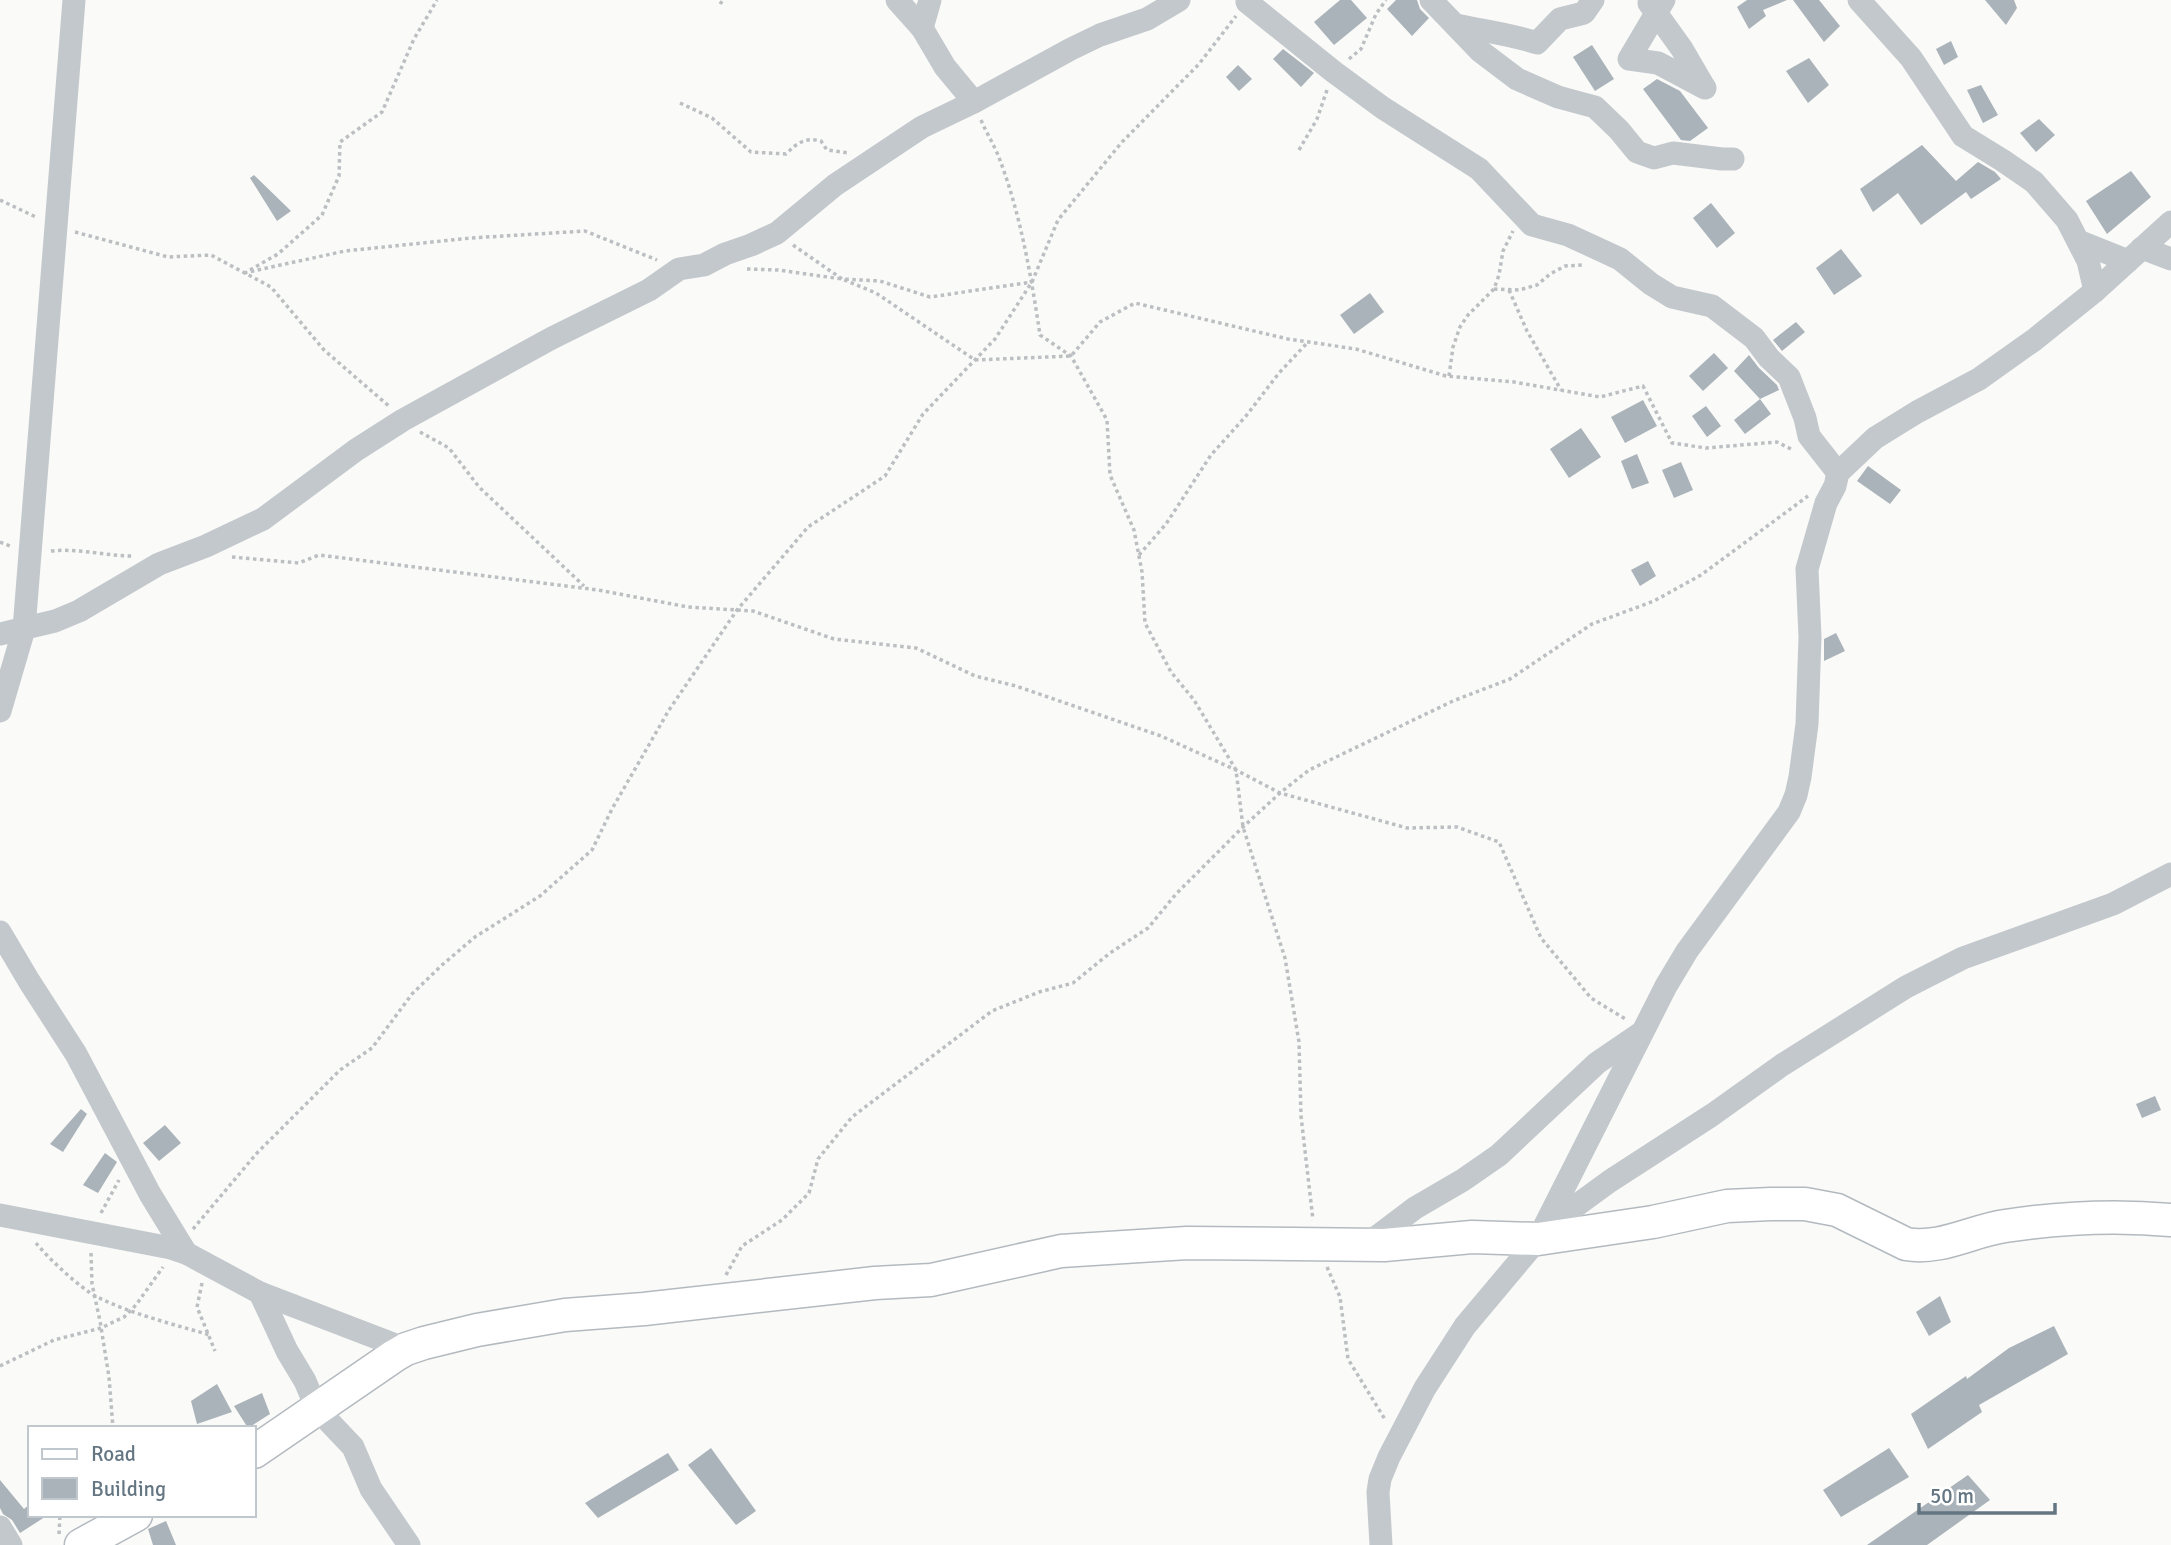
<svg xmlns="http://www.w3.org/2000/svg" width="2171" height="1545" font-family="Signika,sans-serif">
  <rect width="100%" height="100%" fill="#fafaf8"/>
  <!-- building -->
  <g fill="#aab3b9">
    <path d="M1340 0H1351L1367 18 1334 45 1314 22Z"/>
    <path d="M1396 0H1417L1420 9 1429 18 1412 36 1387 9Z"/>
    <path d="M1747 0H1787L1763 10 1766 16 1749 29 1737 7Z"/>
    <path d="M1793 0H1819L1840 26 1824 42Z"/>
    <path d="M1985 0H2014L2017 8 2006 25Z"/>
    <path d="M1951 41 1958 57 1944 65 1936 49Z"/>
    <path d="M1592 45 1614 79 1595 91 1573 57Z"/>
    <path d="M1283 49 1314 73 1301 87 1273 59Z"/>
    <path d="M1809 58 1829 85 1808 103 1786 71Z"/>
    <path d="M1238 65 1252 79 1239 91 1226 77Z"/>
    <path d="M1657 79 1680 91 1708 128 1690 141 1681 140 1643 89Z"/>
    <path d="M1981 85 1998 115 1983 123 1967 90Z"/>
    <path d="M2039 119 2055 135 2036 152 2020 133Z"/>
    <path d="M1922 145 1956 181 1978 162 1995 172 2001 179 1971 199 1966 192 1921 225 1898 193 1873 212 1860 189Z"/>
    <path d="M2131 171 2151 197 2107 234 2086 201Z"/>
    <path d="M254 175 291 211 277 221 250 178Z"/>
    <path d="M1711 203 1735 233 1717 248 1693 218Z"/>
    <path d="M1841 249 1862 276 1834 295 1816 268Z"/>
    <path d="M1370 293 1384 312 1354 334 1340 315Z"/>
    <path d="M1796 322 1805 332 1782 351 1773 340Z"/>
    <path d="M1714 353 1728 368 1703 391 1689 376Z"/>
    <path d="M1749 355 1759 368 1777 385 1779 390 1760 399 1734 371Z"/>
    <path d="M1760 399 1771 414 1745 434 1734 420Z"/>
    <path d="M1643 400 1657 426 1625 443 1611 417Z"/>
    <path d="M1706 406 1721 426 1707 437 1692 416Z"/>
    <path d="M1581 428 1601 457 1569 478 1550 449Z"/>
    <path d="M1637 454 1649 483 1632 489 1621 461Z"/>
    <path d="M1681 462 1693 490 1674 498 1662 470Z"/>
    <path d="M1868 466 1901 490 1890 504 1857 481Z"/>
    <path d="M1648 561 1656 576 1640 586 1631 570Z"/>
    <path d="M1836 633 1845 651 1824 661V639Z"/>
    <path d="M2155 1096 2161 1110 2142 1118 2136 1104Z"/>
    <path d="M81 1109 87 1114 63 1152 50 1144Z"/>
    <path d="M165 1125 181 1143 159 1161 143 1143Z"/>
    <path d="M105 1153 117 1162 98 1193 83 1185Z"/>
    <path d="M1940 1296 1951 1322 1929 1336 1916 1312Z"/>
    <path d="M2054 1326 2068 1354 1979 1405 1982 1412 1928 1449 1911 1414 1966 1376 1967 1379 2009 1348Z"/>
    <path d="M217 1384 232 1412 197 1424 191 1401Z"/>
    <path d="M262 1393 270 1414 248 1428 234 1406Z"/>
    <path d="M711 1448 756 1511 736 1525 688 1465Z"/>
    <path d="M1889 1448 1909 1477 1841 1517 1823 1490Z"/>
    <path d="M668 1453 679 1470 598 1518 585 1503Z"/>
    <path d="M1968 1475 1990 1500 1927 1545H1867Z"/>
    <path d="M0 1480 24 1509 30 1504V1515H48L20 1533 12 1520 3 1514 0 1508Z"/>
    <path d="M166 1521 176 1545H153L148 1529Z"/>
  </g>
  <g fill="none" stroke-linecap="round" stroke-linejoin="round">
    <!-- secondary casing -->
    <g stroke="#b3babf" stroke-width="35">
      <g id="secondary">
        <path d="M254 1452 394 1356 406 1349 424 1343 477 1330 565 1315 644 1309 875 1283 931 1280 1061 1251 1187 1243 1384 1245 1472 1237 1538 1239 1653 1222 1727 1206 1771 1204H1805L1837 1210 1906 1244C1941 1250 1971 1231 2005 1226 2058 1218 2118 1215 2171 1220"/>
        <path d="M81 1545 136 1515"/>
      </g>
    </g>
    <!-- path -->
    <g stroke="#bbbfc2" stroke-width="3.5" stroke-dasharray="3.5 3.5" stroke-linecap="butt">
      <path d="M720 4 723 0"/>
      <path d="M1349 59 1361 49 1376 14 1386 0"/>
      <path d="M680 103 712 118 751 152 786 154C797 143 805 137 821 141L827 150 848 153"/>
      <path d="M981 120C986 132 993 143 998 155 1020 211 1031 275 1040 335L1071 356 1107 420 1110 475 1134 530 1142 572 1145 623 1171 672 1194 700 1236 770 1243 827 1285 958 1299 1042 1301 1116 1313 1220"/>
      <path d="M1299 150 1317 119 1327 90"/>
      <path d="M0 200 38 218"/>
      <path d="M75 232 168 257 211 255 271 287 324 350 390 407"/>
      <path d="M793 245 842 279 880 281 930 297 1032 282"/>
      <path d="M747 269 778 270 842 279 876 293 975 360 1071 356 1100 322 1135 303 1288 339 1356 349 1446 376 1514 382 1600 397 1643 386 1672 443 1706 448 1777 442 1793 450"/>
      <path d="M250 270 278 254 322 215 339 176 340 142 382 112 414 39 437 0"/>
      <path d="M244 273 345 251 471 238 585 231 657 260"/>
      <path d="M1494 289 1519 290 1537 285 1550 274 1565 266 1583 265"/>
      <path d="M1509 290 1527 331 1561 390"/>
      <path d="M1449 376 1453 347 1460 327 1468 315 1494 289 1499 275 1503 251 1513 231"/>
      <path d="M420 432 449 448 479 487 584 586"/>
      <path d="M0 542 10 546"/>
      <path d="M51 551C79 548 105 556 134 556"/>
      <path d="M1139 555 1166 524 1211 455 1246 416 1279 373 1308 342"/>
      <path d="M232 557 299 563 319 555 598 590 688 607 753 611 834 639 916 648 975 676 1016 686 1161 736 1236 770 1280 793 1407 828 1457 827 1499 842 1541 938 1591 998 1627 1020"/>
      <path d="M101 1213 119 1180"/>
      <path d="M193 1229 257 1153 340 1070 372 1048 412 994 442 965 475 937 540 896 592 850 612 809 669 710 737 610 808 527 885 476 923 414 995 339 1032 282 1058 220 1122 142 1199 64 1236 16"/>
      <path d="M36 1243C48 1258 80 1288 97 1297 132 1314 172 1324 210 1335"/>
      <path d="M91 1253 92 1284 100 1321 109 1377 113 1428"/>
      <path d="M1327 1267 1340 1297 1348 1359 1386 1421"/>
      <path d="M726 1275 742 1246 782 1220 809 1193 818 1159 852 1117 992 1011 1039 992 1073 983 1110 953 1148 928 1176 894 1243 827 1280 793 1309 770 1453 701 1510 679 1592 624 1654 601 1701 575 1808 496"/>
      <path d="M202 1283 197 1307 215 1351"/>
      <path d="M0 1366 54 1340 101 1328 124 1317 136 1305 163 1267"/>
      <path d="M59 1534 60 1515"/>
    </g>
    <!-- street -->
    <g stroke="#c3c8cc" stroke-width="23">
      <path d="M897 0 922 28 945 67 974 102"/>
      <path d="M1250 0 1247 2 1334 72 1383 108 1479 169 1532 225 1568 235 1620 259 1651 284 1672 297 1712 306 1754 338 1769 358 1789 377 1805 418 1809 436 1838 473"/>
      <path d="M1431 0 1480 51 1517 79 1558 97 1595 107 1619 130 1637 152 1654 158 1673 153 1722 159H1733"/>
      <path d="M1664 0 1629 59 1658 63 1705 88"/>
      <path d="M1859 0 1911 58 1963 136 2002 160 2034 182 2067 220 2088 261 2095 291"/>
      <path d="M1649 3 1682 49 1703 85"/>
      <path d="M1456 25C1483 31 1511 34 1537 43L1560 19 1584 13 1593 0"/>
      <path d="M922 28 930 0"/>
      <path d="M2078 241 2128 261"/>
      <path d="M2142 248 2171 259"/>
      <path d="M0 634 55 621 79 611 159 564 206 546 263 519 356 450 403 420 552 338 649 290 679 269 704 265 725 254 751 245 777 233 835 185 922 127 974 102 1071 49 1100 35 1147 19 1179 0"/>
      <path d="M0 711 24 629 74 0"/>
      <path d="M0 932 29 981 76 1054 150 1194 186 1253"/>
      <path d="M0 1215 171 1248 186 1253 260 1293 406 1349"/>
      <path d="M1547 1227 1610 1181 1712 1115 1782 1065 1906 987 1963 958 2113 904 2171 874"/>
      <path d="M1366 1245 1415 1208 1463 1180 1499 1155 1597 1063 1641 1033"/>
      <path d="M260 1293 287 1351 305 1381 317 1409 353 1447 371 1489 409 1545"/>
      <path d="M0 1527 11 1545"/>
      <path d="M1381 1545 1378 1492 1380 1479 1389 1457 1425 1388 1465 1326 1538 1239 1666 986 1687 951 1789 812 1796 795 1800 777 1807 724 1810 637 1807 569 1826 503 1835 486 1838 473 1875 438 1917 412 1979 379 2034 340 2095 291 2171 222"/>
    </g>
    <!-- secondary -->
    <use href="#secondary" stroke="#fff" stroke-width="32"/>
  </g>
  <!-- legend -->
  <rect x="28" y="1426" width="228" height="91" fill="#ffffff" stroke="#c1c8cd" stroke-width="2"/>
  <rect x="42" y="1449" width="35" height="10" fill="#ffffff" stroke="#c1c8cd" stroke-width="2"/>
  <text x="91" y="1461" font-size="21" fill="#657683">Road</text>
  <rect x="42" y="1478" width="35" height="21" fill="#aab3b9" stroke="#c1c8cd" stroke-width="2"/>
  <text x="91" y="1496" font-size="21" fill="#657683">Building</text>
  <!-- scale -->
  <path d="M1919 1503v10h136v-10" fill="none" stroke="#657683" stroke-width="3.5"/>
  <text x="1930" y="1503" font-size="21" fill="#657683" stroke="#ffffff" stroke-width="5" paint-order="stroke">50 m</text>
</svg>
